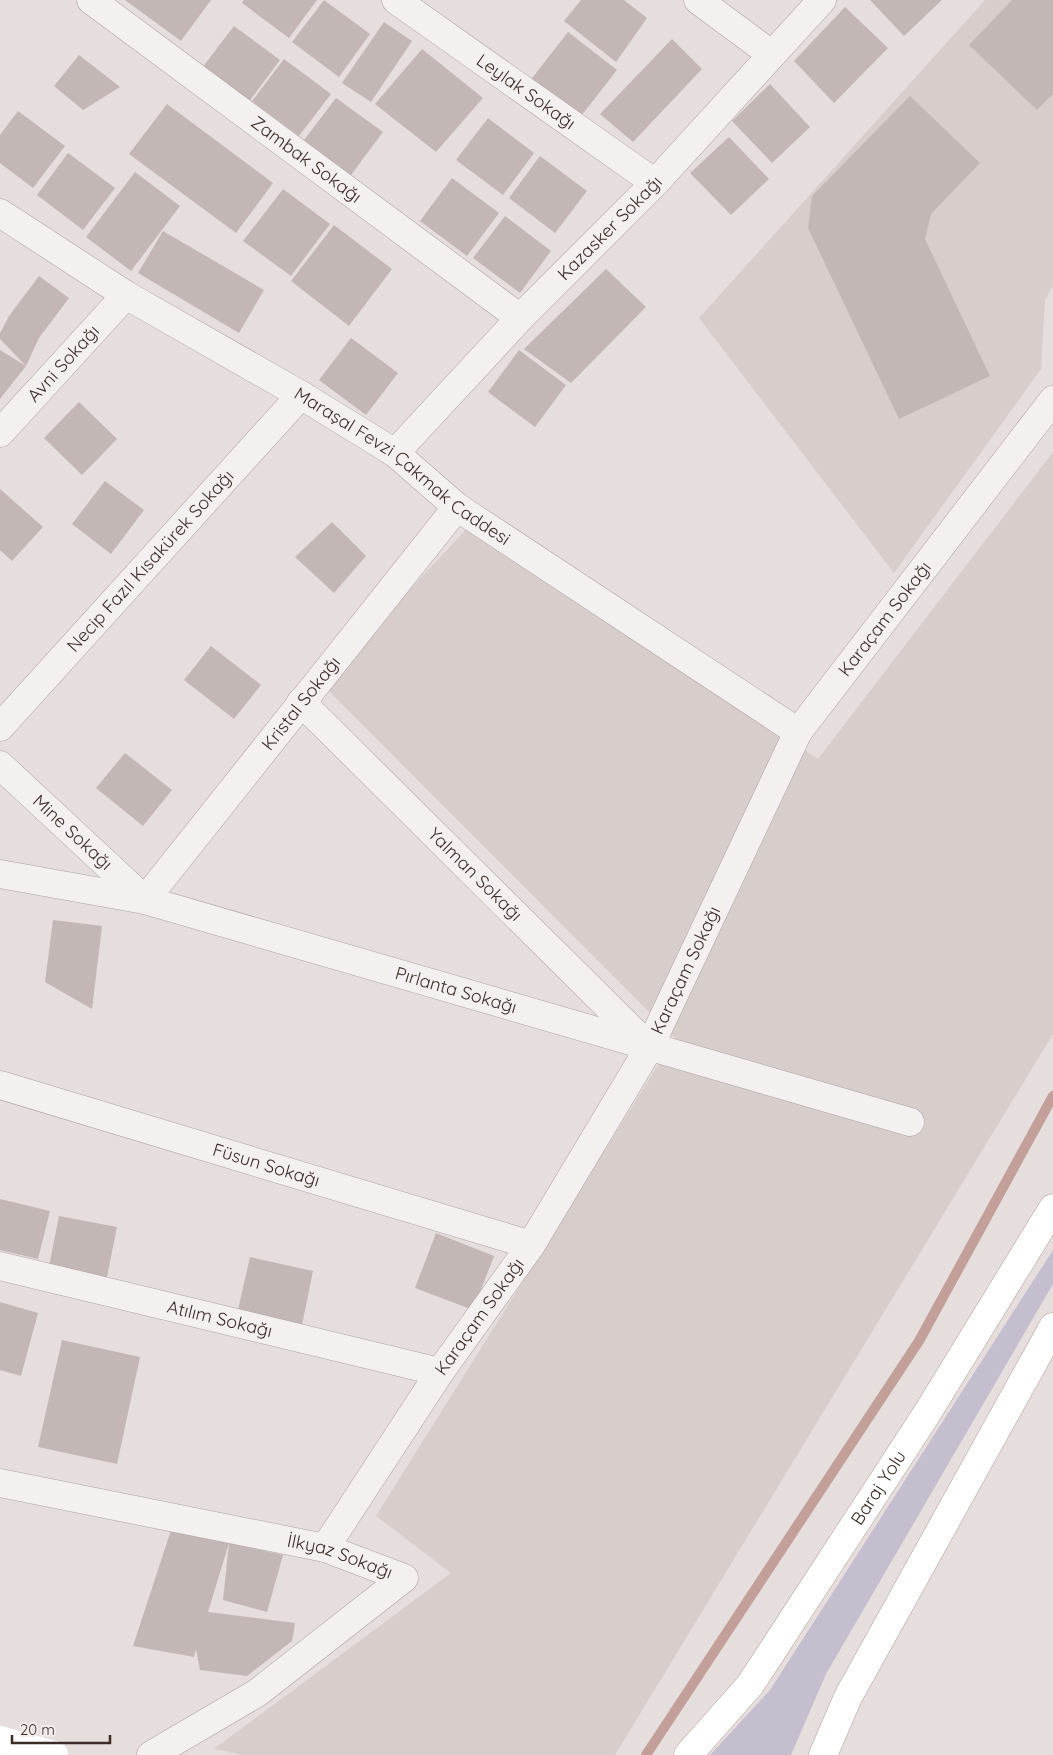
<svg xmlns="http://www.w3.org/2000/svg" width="1053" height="1755" font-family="Quicksand,sans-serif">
  <rect width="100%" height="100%" fill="#e5dedd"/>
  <!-- built -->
  <g fill="#d7cdcb">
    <path d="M985 0H1053V285L1045 300 1041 369 894 573 699 318Z"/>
    <path d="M1053 452V1034L615 1755H243L214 1749 451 1573 376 1516 675 1038 322 684 470 525 818 759Z"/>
  </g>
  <!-- green -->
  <path fill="#c4becf" d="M1053 1250V1284L826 1674 791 1755H710L770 1690Z"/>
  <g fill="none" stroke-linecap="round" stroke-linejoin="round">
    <!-- stream -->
    <path stroke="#c39f9a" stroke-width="10" d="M646 1755 919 1341 1053 1096"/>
  </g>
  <!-- building -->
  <g fill="#c2b7b4">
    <path d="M125 0H211L181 41Z"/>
    <path d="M244 0H317L289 38 242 3Z"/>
    <path d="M324 0 370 34 339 77 292 42Z"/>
    <path d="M581 0H624L647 18 616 62 564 21Z"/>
    <path d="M870 0H942L904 36Z"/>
    <path d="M1012 0H1053V94L1037 110 969 45Z"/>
    <path d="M845 7 888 48 834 103 794 61Z"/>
    <path d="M384 22 412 41 371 102 342 83Z"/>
    <path d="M234 26 280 60 248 103 202 68Z"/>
    <path d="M568 32 617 70 578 120 529 82Z"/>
    <path d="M672 39 702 69 633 142 600 114Z"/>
    <path d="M422 49 483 98 436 152 375 104Z"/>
    <path d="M79 55 120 87 83 110 54 86Z"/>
    <path d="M284 59 331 94 299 136 252 101Z"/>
    <path d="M770 84 810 127 772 163 732 121Z"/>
    <path d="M910 96 980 163 931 214 925 239 990 376 899 419 808 228 812 196Z"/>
    <path d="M336 98 383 132 351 175 304 140Z"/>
    <path d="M167 104 273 183 236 233 129 154Z"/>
    <path d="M18 111 65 146 33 188 0 163V135Z"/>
    <path d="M488 118 534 153 503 195 456 160Z"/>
    <path d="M729 137 769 179 731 215 690 173Z"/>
    <path d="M68 153 115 188 83 230 37 195Z"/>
    <path d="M540 156 587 191 555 233 509 198Z"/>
    <path d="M135 172 180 206 131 271 86 237Z"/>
    <path d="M452 178 499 213 467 256 420 221Z"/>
    <path d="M283 189 330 224 291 276 243 241Z"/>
    <path d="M505 216 551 251 520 293 473 258Z"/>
    <path d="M334 225 392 269 349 326 291 281Z"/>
    <path d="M163 231 264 290 239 333 138 273Z"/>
    <path d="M606 269 646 307 571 383 524 349Z"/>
    <path d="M39 276 69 298 39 338 26 366 0 339V333L9 316Z"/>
    <path d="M351 338 398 373 366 415 319 380Z"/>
    <path d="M0 350 26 366 0 399Z"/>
    <path d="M519 350 566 385 535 427 488 392Z"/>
    <path d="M79 402 117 439 82 475 44 438Z"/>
    <path d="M105 481 144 510 111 554 72 524Z"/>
    <path d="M0 489 43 527 12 561 0 550Z"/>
    <path d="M332 522 366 556 334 593 295 557Z"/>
    <path d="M211 646 261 685 234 719 184 680Z"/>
    <path d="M125 753 172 790 143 826 96 788Z"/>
    <path d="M53 920 102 926 92 1009 45 982Z"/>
    <path d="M0 1199 50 1211 38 1259 0 1250Z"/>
    <path d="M59 1216 117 1227 106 1282 48 1271Z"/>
    <path d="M436 1233 494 1256 473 1310 415 1288Z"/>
    <path d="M250 1257 313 1271 301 1330 237 1314Z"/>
    <path d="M0 1302 38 1313 21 1376 0 1370Z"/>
    <path d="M62 1340 140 1357 117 1464 38 1447Z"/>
    <path d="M171 1530 229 1543 208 1612 295 1623 292 1641 247 1676 200 1670 196 1649 194 1657 133 1646Z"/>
    <path d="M229 1543 283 1555 267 1612 223 1600Z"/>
  </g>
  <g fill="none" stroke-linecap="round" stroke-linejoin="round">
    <!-- minor casing -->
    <g stroke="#aba19f" stroke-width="29">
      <g id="minor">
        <path id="s1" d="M91 0 520 318"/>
        <path id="s2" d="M396 0 655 183"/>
        <path d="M698 0 771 54"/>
        <path id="s3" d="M0 213 126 295 301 395 395 453 457 507 798 732"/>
        <path id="s4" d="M0 433 126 295"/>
        <path id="s5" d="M395 453 520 318 655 183 822 0"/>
        <path id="s6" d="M301 702 648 1046"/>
        <path id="s7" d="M0 727 301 395"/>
        <path id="s8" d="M0 765 145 900 457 507"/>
        <path id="s9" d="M0 874 145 900 910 1122"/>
        <path id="s10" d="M0 1085 531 1245"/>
        <path id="s11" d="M0 1266 440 1372"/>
        <path id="s12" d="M0 1483 325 1548 404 1578 257 1693 151 1755"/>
        <path id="s13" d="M325 1548 440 1372 531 1245 649 1048 798 732 1053 400"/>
      </g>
    </g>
    <!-- primary casing -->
    <g stroke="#b0a19d" stroke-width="29">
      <g id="primary">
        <path id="s14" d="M688 1755 750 1685 926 1415 1053 1208"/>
        <path d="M823 1755 848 1697 1053 1327"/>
      </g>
    </g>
    <!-- minor -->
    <use href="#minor" stroke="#f4f0ef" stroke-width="28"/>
    <!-- secondary -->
    <path stroke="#fff" stroke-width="28" d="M0 1740 54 1755"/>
    <!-- primary -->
    <use href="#primary" stroke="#fff" stroke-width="28"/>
  </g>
  <g text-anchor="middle" stroke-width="4" stroke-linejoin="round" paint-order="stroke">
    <!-- street labels -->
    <g font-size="18" fill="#3b2c27" stroke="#f3edec">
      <text dy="6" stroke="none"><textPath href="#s2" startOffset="159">Leylak Sokağı</textPath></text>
      <text dy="6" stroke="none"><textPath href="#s1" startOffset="268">Zambak Sokağı</textPath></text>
      <text dy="6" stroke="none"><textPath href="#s5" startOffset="311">Kazasker Sokağı</textPath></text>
      <text dy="6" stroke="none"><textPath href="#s4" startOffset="94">Avni Sokağı</textPath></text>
      <text dy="6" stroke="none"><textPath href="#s3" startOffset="476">Maraşal Fevzi Çakmak Caddesi</textPath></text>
      <text dy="6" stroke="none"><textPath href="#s7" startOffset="224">Necip Fazıl Kısakürek Sokağı</textPath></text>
      <text dy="6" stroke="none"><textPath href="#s13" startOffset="1088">Karaçam Sokağı</textPath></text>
      <text dy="6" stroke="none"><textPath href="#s8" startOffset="449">Kristal Sokağı</textPath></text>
      <text dy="6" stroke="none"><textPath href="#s8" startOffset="99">Mine Sokağı</textPath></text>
      <text dy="6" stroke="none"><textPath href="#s6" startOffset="245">Yalman Sokağı</textPath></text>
      <text dy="6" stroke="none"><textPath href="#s13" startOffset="682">Karaçam Sokağı</textPath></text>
      <text dy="6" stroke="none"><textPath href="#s9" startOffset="471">Pırlanta Sokağı</textPath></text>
      <text dy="6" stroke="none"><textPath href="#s10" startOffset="278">Füsun Sokağı</textPath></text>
      <text dy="6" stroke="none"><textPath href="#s13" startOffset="278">Karaçam Sokağı</textPath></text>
      <text dy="6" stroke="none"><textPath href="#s11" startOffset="226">Atılım Sokağı</textPath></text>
      <text dy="6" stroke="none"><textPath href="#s14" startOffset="329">Baraj Yolu</textPath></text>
      <text dy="6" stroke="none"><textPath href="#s12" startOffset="348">İlkyaz Sokağı</textPath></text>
    </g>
  </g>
  <!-- scale -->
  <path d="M12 1735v8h98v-8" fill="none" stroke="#3b2c27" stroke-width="2.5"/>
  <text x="20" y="1735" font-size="15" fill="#3b2c27" stroke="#f3edec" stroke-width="4" paint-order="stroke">20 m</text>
</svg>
